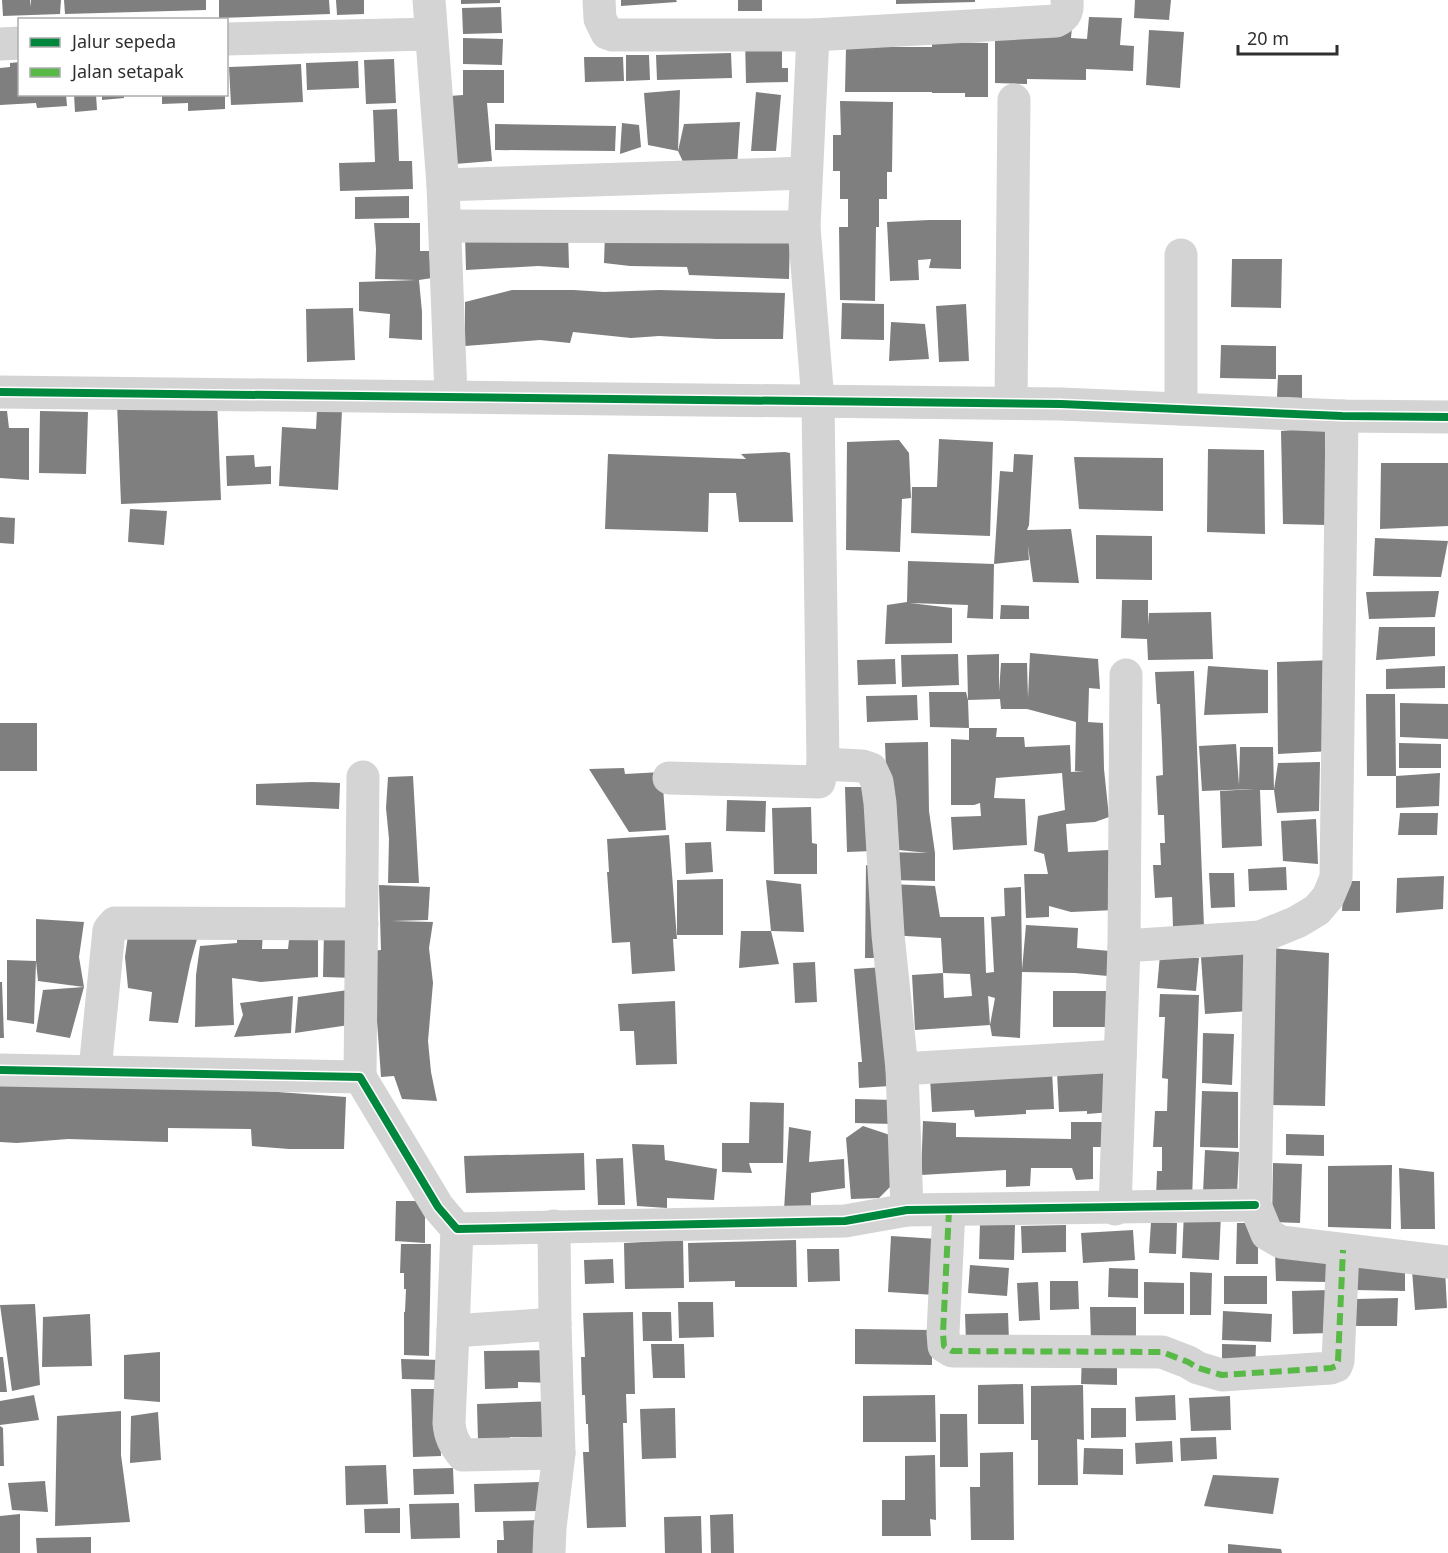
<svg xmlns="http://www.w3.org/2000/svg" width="1448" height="1553" font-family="'Noto Sans',sans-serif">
  <rect width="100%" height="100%" fill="#fff"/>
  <!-- building -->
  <g fill="#7f7f7f" fill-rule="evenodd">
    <path d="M2 0H30V7L31 0H61L60 14 3 16Z"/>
    <path d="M64 0H206V10L65 14Z"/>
    <path d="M219 0H329L330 14 219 18Z"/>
    <path d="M336 0H364V14L337 15Z"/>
    <path d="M461 0H500V3L461 4Z"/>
    <path d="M621 0H676L677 2 621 6Z"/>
    <rect x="738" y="0" width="24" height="11"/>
    <path d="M896 0H975V2L896 4Z"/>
    <path d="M1135 0H1171L1169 20 1134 18Z"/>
    <path d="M501 7 502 33 463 34 462 8Z"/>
    <path d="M1089 17 1122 18 1120 45 1134 46 1133 71 1086 69V80L1027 79V84L995 83V39L1072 27 1071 38 1087 39Z"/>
    <path d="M1149 30 1184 32 1180 88 1146 85Z"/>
    <path d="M782 36V68H788V82L746 83 745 38Z"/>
    <path d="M463 38 503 39 502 65 463 64Z"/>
    <path d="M932 42 988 43V97H965V93H932V92H845L846 47H932Z"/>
    <path d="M731 53 732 78 657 80 656 55Z"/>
    <path d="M626 55H649L650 80 626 81Z"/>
    <path d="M584 57H623L624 81 585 82Z"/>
    <path d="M394 59 396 103 366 104 364 60Z"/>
    <path d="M358 61 359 88 307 90 306 63Z"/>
    <path d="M20 62V94H66L67 106 37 108 36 103 0 105V68L10 67V63Z"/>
    <path d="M301 64 303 102 231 105 229 67Z"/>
    <path d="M463 70H504V103H487L492 161 455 164 449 96 463 95Z"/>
    <path d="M680 90 678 151 648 145 644 93Z"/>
    <path d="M756 92 781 95 776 151H751Z"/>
    <path d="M74 94H96L97 110 75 112Z"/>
    <path d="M102 94H124V98L102 100Z"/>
    <path d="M162 94H225V109L188 111V103L162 104Z"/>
    <path d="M840 101 893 102 892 172H887V199H879V227H876L875 301 840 300 839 227H848V199H840V171H833V135H841Z"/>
    <path d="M397 109 399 161H412L413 189 340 191 339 163 375 162 373 110Z"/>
    <path d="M740 122 737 167 685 166 678 151 684 124Z"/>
    <path d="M622 123 639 125 641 147 620 154Z"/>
    <path d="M495 124 616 126 615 151 495 150Z"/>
    <path d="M409 196V218L355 219V197Z"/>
    <path d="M929 220H961V269L929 268 931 259 918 260 919 280 890 281 887 222Z"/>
    <path d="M374 223H420V251H429L432 278 419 280 422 312V340L389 338 390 314 359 311V282L416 280 375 279 376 249Z"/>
    <path d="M568 231 569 268 538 266 466 270 465 234Z"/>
    <path d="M605 232 790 233 789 279 689 275 687 267 630 266 604 263Z"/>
    <path d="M1232 259H1282L1281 308 1231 307Z"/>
    <path d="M512 290H574L604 292 659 290 785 293 783 339H716L659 336 631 338 573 332 570 343 540 340 465 346V302Z"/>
    <path d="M842 303 884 304V340L841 339Z"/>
    <path d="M966 304 969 361 939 362 936 306Z"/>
    <path d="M353 308 355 360 307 362 306 309Z"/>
    <path d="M891 322 925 324 929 359 889 361Z"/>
    <path d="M1221 345 1276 346V379L1220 378Z"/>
    <path d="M1278 375H1302V398L1277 397Z"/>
    <path d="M217 399 221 500 121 504 117 403Z"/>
    <path d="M317 409 342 410 338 490 279 486 282 427 316 429Z"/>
    <path d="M0 411H7L9 428H29V480L0 478Z"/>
    <path d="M40 411 88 412 86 474 39 473Z"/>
    <path d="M1325 427 1326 525 1283 524 1281 431Z"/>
    <path d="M939 439 993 442 990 536 911 533 912 487H937Z"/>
    <path d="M899 440 909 453 911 498 902 499 900 552 846 550 847 442Z"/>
    <path d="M1208 449 1264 450 1265 534 1207 532Z"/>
    <path d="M785 452 790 453 793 522H739L736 493H709L708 532 605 529 608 454 746 459 741 454Z"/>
    <path d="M1014 454 1033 455 1029 525 1027 530 1071 529 1079 583 1033 582 1028 546 1029 560 994 564 993 619 967 618 968 605 910 603 952 608V643L885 644 887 605 907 602 908 561 994 564 1000 471 1013 472Z"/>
    <path d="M254 455 255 467 271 466V484L227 486 226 456Z"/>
    <path d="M1074 457 1163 458V511L1079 509Z"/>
    <path d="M1381 463H1448V526L1380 529Z"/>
    <path d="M130 509 167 511 164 545 128 542Z"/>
    <path d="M0 517 15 518 14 544 0 543Z"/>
    <path d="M1096 535 1152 536V580L1096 579Z"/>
    <path d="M1375 538 1448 541 1441 577 1373 576Z"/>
    <path d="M1439 591 1435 617 1369 619 1366 592Z"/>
    <path d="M1122 600H1148V625L1149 613 1211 612 1213 659 1148 660 1147 639 1121 638Z"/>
    <path d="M1001 605 1029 606V619H1000Z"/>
    <path d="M1379 627H1435V656L1376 660Z"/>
    <path d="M1030 653 1098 659 1100 689 1089 688 1088 722 1103 723 1104 769 1109 817 1095 822 1066 824 1068 852 1109 850 1115 910 1071 912 1049 906V917L1026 918 1024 874H1048L1044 854 1034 851 1038 816 1065 810 1062 773 996 778 994 798 1025 799 1027 845 953 850 951 817 981 816 980 803 974 805H951V739L969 740V728H997L996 737H1024L1025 747 1070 745 1071 772 1084 771H1075L1076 722 1027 709H1001L1000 699 968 700 969 728 930 727 929 692H966L968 700 967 655 999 654V692L1001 663H1027L1028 698Z"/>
    <path d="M958 654 959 685 902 687 901 655Z"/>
    <path d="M895 659 896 684 858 685 857 660Z"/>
    <path d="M1333 660 1331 751 1278 754 1277 662Z"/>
    <path d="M1208 666 1268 670V713L1204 715Z"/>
    <path d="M1445 666V688L1386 689V669Z"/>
    <path d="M1194 671 1204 927 1173 928 1172 897 1155 898 1153 865H1161L1160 843H1165L1164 815H1158L1156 776 1163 775 1162 745 1160 704H1157L1155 672Z"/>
    <path d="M1366 694H1395L1396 776H1367Z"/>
    <path d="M917 695 918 720 867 722 866 696Z"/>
    <path d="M1400 703 1448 704V739L1400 737Z"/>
    <rect x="0" y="723" width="37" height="48"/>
    <path d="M928 742 929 811 935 853V881L888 880V852L928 853 889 849 885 743Z"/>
    <path d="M1399 743 1441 744V768H1399Z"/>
    <path d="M1236 744 1239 785 1240 747H1273L1274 790H1260L1262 846 1222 848 1220 791 1254 789 1202 791 1199 746Z"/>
    <path d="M1320 762 1319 811 1277 813 1274 790 1278 763Z"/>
    <path d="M624 768 625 774 662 772 666 830 629 832 589 769Z"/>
    <path d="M1440 773 1439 806 1396 808V776Z"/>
    <path d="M413 776 419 883H388L389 839 386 808 388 777Z"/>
    <path d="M312 782 340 783 339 809 256 805V784Z"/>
    <path d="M845 787H869L872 851 847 852Z"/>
    <path d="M727 800 766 801 765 832 726 831Z"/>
    <path d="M811 807 812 843 817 844V874H774L772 808Z"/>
    <path d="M1400 813H1438L1437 835H1398Z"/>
    <path d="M1316 819 1318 864 1283 861 1281 821Z"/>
    <path d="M669 835 677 939H673L675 971 632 974 630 942 612 943 607 872H609L607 839Z"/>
    <path d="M711 842 713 872 686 874 685 843Z"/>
    <path d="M866 865 880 870 884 958H865Z"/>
    <path d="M1286 867 1287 890 1249 891 1248 869Z"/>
    <path d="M1209 873H1234L1235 907 1211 908Z"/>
    <path d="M1444 876 1443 909 1396 913 1397 878Z"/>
    <path d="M723 879V935H677V880Z"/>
    <path d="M766 880 801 884 804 932 771 931Z"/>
    <path d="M1344 881H1360V911H1342Z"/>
    <path d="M890 884 935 886 940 917H984L986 973 994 972 991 917 1005 916 1004 888 1021 887 1022 970 1026 925 1078 928 1077 948 1121 952 1119 977 1075 973 1022 972 1020 1038 992 1036 990 1025 915 1030 912 975 943 973 941 938 888 935ZM943 973 970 974 972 996 944 998ZM988 996 995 998 990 1025Z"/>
    <path d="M379 885 430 887 428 920 392 921 433 922 429 948 433 983 428 1041 431 1072 437 1101 402 1099 394 1076 381 1077 372 951 381 950Z"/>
    <path d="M36 919 84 922 79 957 84 987 38 981 36 961 34 1024 7 1020V960L36 961Z"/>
    <path d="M129 928 199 932 190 964 178 1023 149 1021 152 992 128 988 125 957Z"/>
    <path d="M237 929 263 930 262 949H288L290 931 318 929V977L261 982 232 978 234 1025 195 1027 196 975 200 946 237 943Z"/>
    <path d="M324 930 355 935V978L323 977Z"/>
    <path d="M741 931H771L779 964 739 968Z"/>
    <path d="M1271 948 1329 953 1325 1106 1266 1105Z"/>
    <path d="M1244 954 1249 1011 1205 1014 1201 957Z"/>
    <path d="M1160 955 1199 958 1196 991 1157 988Z"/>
    <path d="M815 962 817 1002 795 1003 793 963Z"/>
    <path d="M884 967 890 1086 859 1088 858 1062H862L854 969Z"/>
    <path d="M0 982H2L4 1038H0Z"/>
    <path d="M84 987 70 1038 36 1032 43 990Z"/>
    <path d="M348 990 349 1025 295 1033 298 997Z"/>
    <rect x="1053" y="991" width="58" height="36"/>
    <path d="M1160 994 1199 995 1192 1200 1156 1198 1157 1171H1162V1147H1153L1155 1111H1167L1168 1079 1162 1078 1165 1017H1159Z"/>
    <path d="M293 996 291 1033 234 1037 243 1015 240 1003Z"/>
    <path d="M675 1001 677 1064 636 1065 634 1031H620L618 1004Z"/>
    <path d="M1203 1033 1234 1034 1232 1085 1202 1083Z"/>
    <path d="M1109 1070 1111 1112 1087 1114V1111L1059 1112 1057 1072Z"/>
    <path d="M1052 1071 1054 1109 1026 1110V1114L975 1117 974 1110 932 1112 930 1077Z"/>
    <path d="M0 1078 250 1090 346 1097 344 1149H289L252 1146 251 1129 168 1128V1142L68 1139 17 1143 0 1142Z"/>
    <path d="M1202 1091 1238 1092V1148L1200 1147Z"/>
    <path d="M855 1099 894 1100 893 1124 855 1123Z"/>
    <path d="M750 1102 784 1103 783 1163H749L752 1173 722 1172V1143H749Z"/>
    <path d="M923 1121 956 1123V1137L1071 1139V1122H1106V1147H1093V1179L1076 1180 1072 1168H1031L1030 1186 1006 1187V1170L921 1175Z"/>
    <path d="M863 1126 893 1136V1184L879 1198 851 1199 846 1138Z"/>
    <path d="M789 1127 811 1131 809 1162 844 1159 845 1188 811 1193V1206L784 1210Z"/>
    <path d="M1286 1134 1324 1135V1156L1286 1155Z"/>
    <path d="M632 1144 664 1145 665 1160 717 1169 714 1200 667 1198V1208L637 1206Z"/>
    <path d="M1205 1150 1239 1152 1237 1195 1203 1193Z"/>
    <path d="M584 1153 585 1190 466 1193 464 1156Z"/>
    <path d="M623 1158 625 1205H598L596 1159Z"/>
    <path d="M1273 1163 1302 1164 1300 1223 1272 1222Z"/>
    <path d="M1392 1165 1391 1229 1328 1227V1166Z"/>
    <path d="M1399 1168 1434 1172 1435 1229H1401Z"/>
    <path d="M396 1201H425V1243L395 1241Z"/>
    <path d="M1184 1212 1221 1214 1219 1260 1182 1258Z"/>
    <path d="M1151 1222 1177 1223 1176 1254 1149 1253Z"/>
    <path d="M980 1223 1015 1224 1014 1260 979 1259Z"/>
    <path d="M1237 1223H1258V1264H1236Z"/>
    <path d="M1066 1225V1252L1022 1253 1021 1226Z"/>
    <path d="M1133 1230 1135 1260 1083 1263 1081 1233Z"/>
    <path d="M891 1236 938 1239 935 1295 888 1292Z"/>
    <path d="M683 1240 684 1288 625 1289 624 1243Z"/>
    <path d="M796 1240 797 1287H735V1281L689 1282 688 1243Z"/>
    <path d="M401 1244H431L429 1356 404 1355V1312H405L406 1289H404V1273H400Z"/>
    <path d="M807 1249H839L840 1281 808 1282Z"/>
    <path d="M1275 1253 1329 1257 1327 1282 1276 1281Z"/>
    <path d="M613 1259 614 1283 585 1284 584 1260Z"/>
    <path d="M1355 1260 1405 1261V1291L1355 1290Z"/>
    <path d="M970 1265 1009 1268 1007 1296 968 1293Z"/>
    <path d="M1109 1268 1138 1269V1298L1108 1297Z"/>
    <path d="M1445 1269 1447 1308 1415 1310 1412 1270Z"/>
    <path d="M1190 1272 1212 1273 1211 1315H1190Z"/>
    <rect x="1224" y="1276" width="43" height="28"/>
    <path d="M1050 1281H1078L1079 1309 1050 1310Z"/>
    <path d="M1038 1282 1040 1320 1019 1321 1017 1283Z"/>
    <path d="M1144 1282 1184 1283V1314H1144Z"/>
    <path d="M1329 1290 1331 1333 1293 1334 1292 1291Z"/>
    <path d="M1398 1298 1397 1326H1356V1299Z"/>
    <path d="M678 1302H713L714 1337 679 1338Z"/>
    <path d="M35 1304 40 1385 12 1391 0 1305Z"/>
    <path d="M1090 1307H1136V1342H1091Z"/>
    <path d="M1223 1311 1272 1314 1271 1342 1222 1340Z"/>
    <path d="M633 1312 635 1394H626L627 1423H623L626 1527 587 1528 583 1452H589L588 1424H586L585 1395H582L581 1357H585L583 1313Z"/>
    <path d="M642 1312H671L672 1341H643Z"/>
    <path d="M1008 1313 1009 1341 966 1342 965 1314Z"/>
    <path d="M90 1314 92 1366 42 1367 43 1317Z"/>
    <path d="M855 1329 932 1330V1365L855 1364Z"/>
    <path d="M651 1344H684L685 1378H653Z"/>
    <path d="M1222 1344 1256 1345 1255 1370H1222Z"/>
    <path d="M556 1350 557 1383 518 1382V1388L485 1389 484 1351Z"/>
    <path d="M160 1352V1402L124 1399V1355Z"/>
    <path d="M1082 1353 1117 1354V1385L1081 1384Z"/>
    <path d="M0 1357H3L7 1392H0Z"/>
    <path d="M401 1359 442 1360V1380L402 1379Z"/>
    <path d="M1023 1384 1024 1424H978V1385Z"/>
    <path d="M1083 1385 1084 1440 1077 1439 1078 1485H1038V1440H1031V1386Z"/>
    <path d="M411 1389H439L441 1456 413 1457Z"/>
    <path d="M34 1395 39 1420 0 1425V1401Z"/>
    <path d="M935 1395 936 1442H863V1396Z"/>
    <path d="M1175 1395 1176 1420 1136 1421 1135 1397Z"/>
    <path d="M1230 1396 1231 1430 1191 1431 1189 1398Z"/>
    <path d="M556 1401 557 1449H531V1437H510V1440L478 1441 477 1404Z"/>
    <path d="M675 1408 676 1458 642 1459 640 1409Z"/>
    <path d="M1091 1408H1126V1437L1091 1438Z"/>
    <path d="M121 1411V1455L130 1522 55 1526 57 1416Z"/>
    <path d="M158 1412 161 1460 130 1463 131 1416Z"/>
    <path d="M940 1414H967L968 1467H940Z"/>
    <path d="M0 1426 3 1428 4 1466H0Z"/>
    <path d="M1216 1437 1217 1459 1181 1461 1180 1438Z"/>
    <path d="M1172 1441 1173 1462 1136 1464 1135 1443Z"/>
    <path d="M1084 1448 1123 1449V1475L1083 1474Z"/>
    <path d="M1013 1452 1014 1540H971L970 1487H980V1453Z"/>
    <path d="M935 1455 936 1520 930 1519 931 1536H882V1500H905V1456Z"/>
    <path d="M386 1465 388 1504 346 1505 345 1466Z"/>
    <path d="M453 1468 454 1494 414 1495 413 1469Z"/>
    <path d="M1213 1475 1279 1478 1273 1514 1204 1506Z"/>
    <path d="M45 1481 48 1512 12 1510 8 1483Z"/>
    <path d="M539 1482 540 1511 475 1512 474 1484Z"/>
    <path d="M459 1503 460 1538 411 1539 409 1504Z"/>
    <path d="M400 1508V1533H365L364 1509Z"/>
    <path d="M20 1514V1553H0V1516Z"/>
    <path d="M733 1514 734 1553H711L710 1515Z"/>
    <path d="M701 1516 702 1553H665L664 1517Z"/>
    <path d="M543 1520 544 1553H497V1540H504L503 1521Z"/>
    <path d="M91 1537V1553H37L36 1538Z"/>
    <path d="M1228 1544 1281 1549 1282 1553H1228Z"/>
  </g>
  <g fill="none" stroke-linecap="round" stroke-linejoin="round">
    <!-- minor -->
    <g stroke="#d4d4d4" stroke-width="33">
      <path d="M429 0 443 185 451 396"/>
      <path d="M599 0 600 19 607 33 613 35H813L1056 21C1066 16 1068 11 1067 0"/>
      <path d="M813 35 804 227 818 401 823 764"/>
      <path d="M226 39 431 34"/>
      <path d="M0 44 20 43"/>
      <path d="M443 185 806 173"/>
      <path d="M445 226 804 227"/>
      <path d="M0 392 1061 404 1342 416 1448 417"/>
      <path d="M1011 403 1014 100"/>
      <path d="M1181 409V255"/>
      <path d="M669 778 819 782 823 764 862 766 871 769 877 782 880 803 888 935 902 1069 907 1210"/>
      <path d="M1260 937 1255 1205 1267 1234 1281 1242 1448 1262"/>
      <path d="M1124 946 1260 937 1297 922 1317 910 1328 897 1336 878 1342 416"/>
      <path d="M902 1069 1120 1056"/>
      <path d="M0 1070 360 1077 438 1207 457 1229 845 1221 907 1210 1255 1205"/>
      <path d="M95 1070 109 930 115 923 362 924"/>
      <path d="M360 1077 363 777"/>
      <path d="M1115 1209 1124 946 1126 675"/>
      <path d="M949 1210 943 1333 944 1346 952 1351 1162 1352 1188 1362 1198 1368 1222 1375 1331 1368 1336 1366 1338 1361 1343 1250"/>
      <path d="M457 1229 453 1331 555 1324"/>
      <path d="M453 1331 449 1423C450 1436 454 1444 463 1455L559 1453"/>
      <path d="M549 1553 550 1528 559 1453 555 1324 554 1226"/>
    </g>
    <!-- quiet -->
    <path stroke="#58b947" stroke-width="6" stroke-dasharray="12 6" stroke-linecap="butt" d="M949 1210 943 1333 944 1346 952 1351 1162 1352 1188 1362 1198 1368 1222 1375 1331 1368 1336 1366 1338 1361 1343 1250"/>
    <!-- cycleway casing -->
    <g stroke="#fff" stroke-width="11">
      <g id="cycleway">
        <path d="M0 392 1061 404 1342 416 1448 417"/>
        <path d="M0 1070 360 1077 438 1207 457 1229 845 1221 907 1210 1255 1205"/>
      </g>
    </g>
    <!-- cycleway -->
    <use href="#cycleway" stroke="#00873e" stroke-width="8"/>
  </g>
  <!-- legend -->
  <rect x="18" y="18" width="210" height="78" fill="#ffffff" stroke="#acacac" stroke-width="1.5"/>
  <rect x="30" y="38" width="30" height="9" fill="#00873e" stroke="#acacac" stroke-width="1.5"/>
  <text x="72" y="48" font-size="18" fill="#2f2f2f">Jalur sepeda</text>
  <rect x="30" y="68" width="30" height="9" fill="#58b947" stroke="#acacac" stroke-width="1.5"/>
  <text x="72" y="78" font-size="18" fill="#2f2f2f">Jalan setapak</text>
  <!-- scale -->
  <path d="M1238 45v9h99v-9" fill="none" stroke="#2f2f2f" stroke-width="3"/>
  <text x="1247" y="45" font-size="18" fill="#2f2f2f" stroke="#ffffff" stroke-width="4.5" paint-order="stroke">20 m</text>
</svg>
